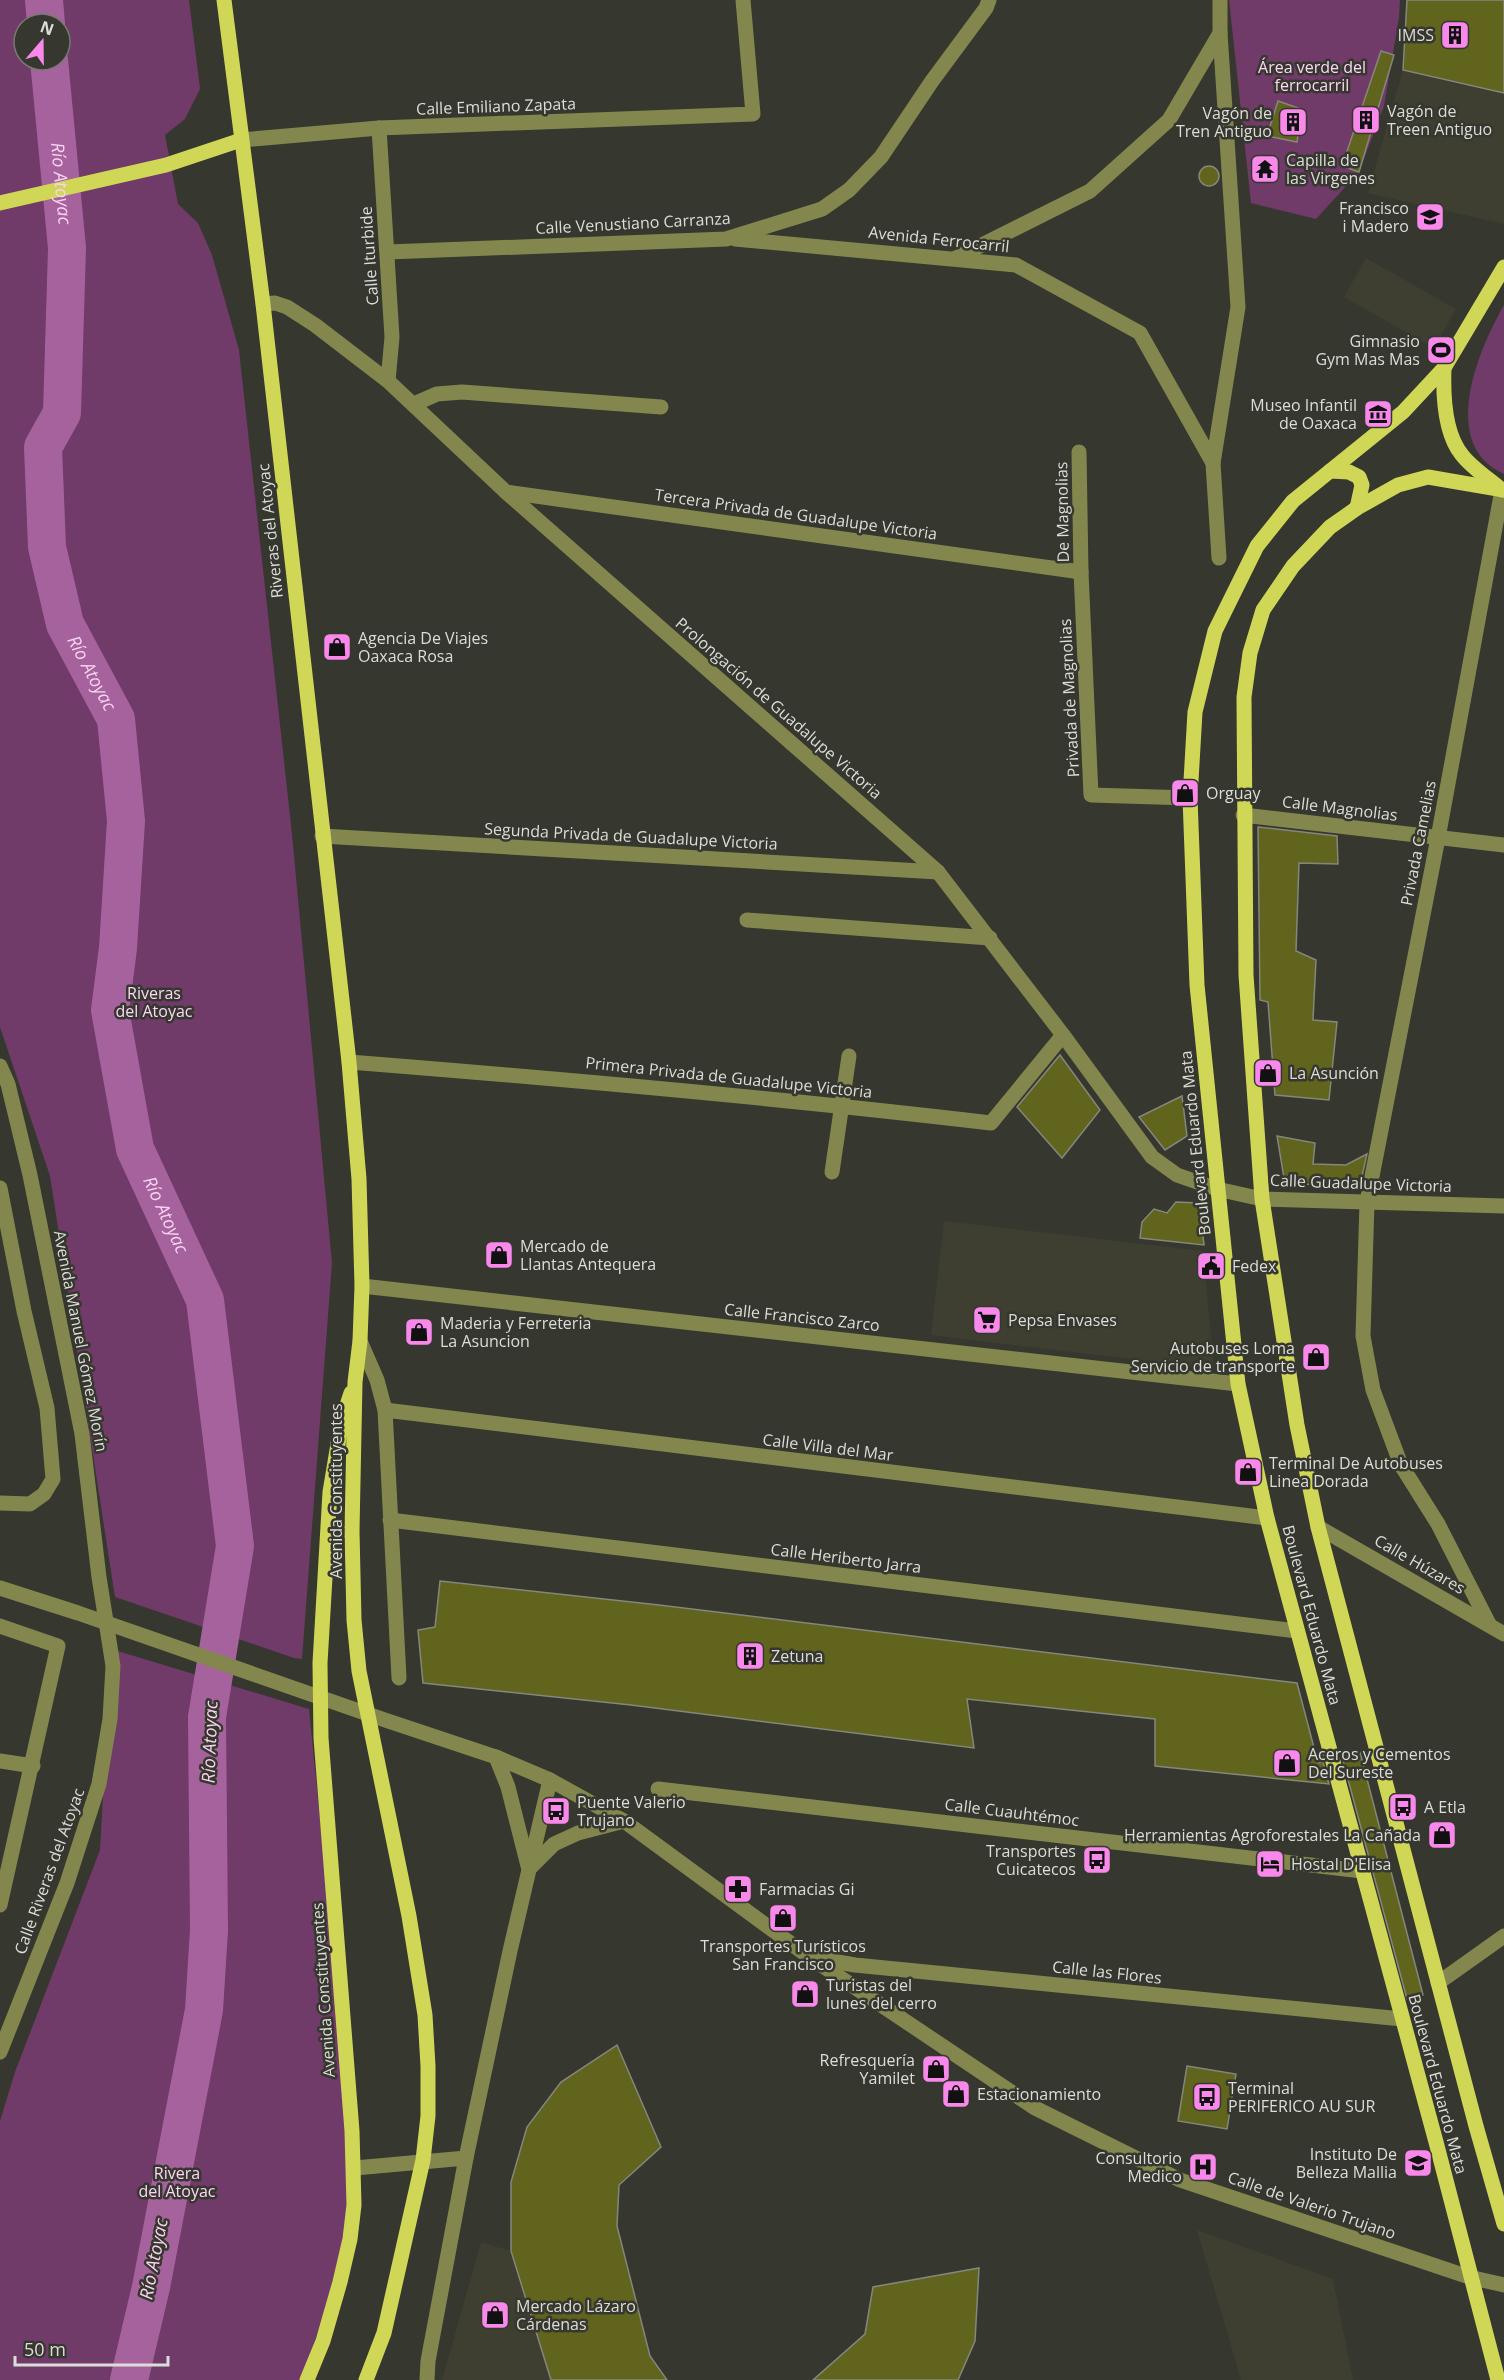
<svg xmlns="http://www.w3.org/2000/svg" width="1504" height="2380" font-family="'Open Sans',sans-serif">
  <rect width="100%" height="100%" fill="#36372f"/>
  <!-- built -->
  <g fill="#3e3f31">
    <path d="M1403 70 1504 93V224L1368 193Z"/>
    <path d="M1366 258 1456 309 1434 348 1344 297Z"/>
    <path d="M944 1221 1203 1251 1214 1369 931 1335Z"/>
    <path d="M1197 2230 1333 2279 1353 2380H1241Z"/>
    <path d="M481 2242 511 2251 551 2380H442Z"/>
  </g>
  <!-- green -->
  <g fill="#703a69" fill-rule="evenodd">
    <path d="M0 0H189L200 89 185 119 165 135 178 204 198 223 212 255 239 350 292 834 332 1263 302 1659 294 1658 115 1597 50 1176 0 1027ZM24 24H60V60H24Z"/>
    <path d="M1229 0H1400L1399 18 1384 106 1359 172 1316 219 1251 203Z"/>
    <path d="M1504 305V474C1438 445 1478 350 1504 305Z"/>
    <path d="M111 1649 309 1709 355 2168 350 2239 301 2380H0V2121L15 2072 100 1850Z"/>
  </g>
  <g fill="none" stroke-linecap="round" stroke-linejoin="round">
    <!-- river -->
    <g stroke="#a6629d" stroke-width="38">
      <path d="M44 0 46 24"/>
      <path id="s1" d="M49 60 67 248 62 413 43 447 47 547 65 624 116 719 126 821 118 948 110 1010 135 1149 205 1300 235 1546 207 1717 209 1930 204 2010 151 2287 129 2380"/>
    </g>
  </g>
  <!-- building -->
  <g fill="#61641c" stroke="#85867d" stroke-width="1.5">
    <path d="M1407 0H1504V93L1403 70Z"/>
    <path d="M1381 51 1394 55 1359 172 1342 166Z"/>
    <path d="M1278 101 1301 109 1297 142 1267 136Z"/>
    <circle cx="1209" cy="176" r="10"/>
    <path d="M1258 827 1337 836 1338 864 1299 863 1296 951 1316 960 1313 1020 1337 1022 1329 1100 1275 1095 1268 1002 1260 1000Z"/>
    <path d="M1060 1055 1100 1110 1062 1158 1017 1107Z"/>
    <path d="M1182 1096 1187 1136 1165 1150 1139 1117Z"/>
    <path d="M1277 1136 1315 1143 1313 1164 1346 1165 1367 1154 1360 1185 1285 1184Z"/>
    <path d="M1176 1202 1199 1203 1204 1245 1140 1238 1142 1222 1154 1209 1167 1213Z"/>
    <path d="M440 1581 659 1605 1297 1683 1318 1763 1323 1762 1329 1784 1155 1766V1719L967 1699 974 1748 631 1705 423 1683 418 1630 435 1627Z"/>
    <path d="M1360 1752 1423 1995 1407 1999 1342 1757Z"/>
    <path d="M617 2045 661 2147 619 2185 617 2226 650 2356 667 2380H551L511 2251V2182L527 2127 561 2082Z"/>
    <path d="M1187 2066 1236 2074 1227 2129 1178 2121Z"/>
    <path d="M979 2268 975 2341 958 2380H813L865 2334 873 2287Z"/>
  </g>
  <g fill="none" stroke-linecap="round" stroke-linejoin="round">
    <!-- minor -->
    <g stroke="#83874e" stroke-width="15">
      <path d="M379 128 392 337 388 381"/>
      <path d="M241 140 379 128 753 114 743 0"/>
      <path d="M735 239 1016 265 1140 333 1213 463 1219 558"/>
      <path d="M388 252 726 239 822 209 849 190 881 157 932 81 986 8 989 0"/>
      <path d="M956 258 1090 191 1169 120 1220 33V0"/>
      <path d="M263 304 275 303 287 307 315 325 388 381 506 492 938 872 1063 1035 1152 1157 1177 1175 1217 1189 1262 1199 1504 1206"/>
      <path d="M414 404 437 394 462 392 661 407"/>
      <path d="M1079 452 1081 572 1091 795 1190 798"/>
      <path d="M1213 463 1238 307 1220 33"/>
      <path d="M506 492 1081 572"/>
      <path d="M1243 815 1504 845"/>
      <path d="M322 836 938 872"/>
      <path d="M747 920 990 938"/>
      <path d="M349 1062C564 1079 778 1098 991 1123L1063 1035"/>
      <path d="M0 1066 8 1084 30 1175 82 1434 99 1577 113 1666 110 1719 99 1784 67 1883 0 2052"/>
      <path d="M832 1172 849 1056"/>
      <path d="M0 1188 24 1311 47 1408 53 1479 44 1494 30 1504 0 1503"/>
      <path d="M362 1286 1238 1384"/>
      <path d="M360 1341 377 1380 385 1410 399 1678"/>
      <path d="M385 1410 1267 1518"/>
      <path d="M390 1520 1297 1631"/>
      <path d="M1318 1527 1504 1634"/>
      <path d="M0 1588 78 1613 385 1720 496 1757 550 1780 624 1821 808 1956 1035 2108 1180 2180 1469 2277 1504 2285"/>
      <path d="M1489 1624 1438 1524 1401 1465 1373 1390 1363 1336 1367 1202 1438 838 1502 490"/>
      <path d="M0 1626 58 1646 0 1905"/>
      <path d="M496 1757 508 1787 528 1866"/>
      <path d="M0 1761 33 1766"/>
      <path d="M658 1789 1362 1871"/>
      <path d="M529 1869 554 1844 578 1833 624 1821"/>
      <path d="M815 1958 855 1965 1402 2019"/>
      <path d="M1438 1983 1504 1936"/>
      <path d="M355 2168 466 2158"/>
      <path d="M427 2380 428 2361 466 2158 510 1951 550 1780"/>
    </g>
    <!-- major -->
    <g stroke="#d0d757" stroke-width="15">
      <path d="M224 0 263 304 349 1062 359 1179 362 1286 360 1341 355 1382 352 1531 354 1620 359 1671 409 1916 425 2015 428 2066V2116L423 2160 384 2333 366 2380"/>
      <path d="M0 203 166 165 241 140"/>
      <path d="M1444 368C1443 395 1444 433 1462 455 1472 468 1489 479 1502 490"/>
      <path d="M1330 471 1349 472 1359 477 1362 485 1357 508"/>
      <path d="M1504 490 1428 477 1398 485 1357 508 1330 527 1293 566 1263 610 1250 653 1244 697 1246 975 1262 1199 1297 1425 1318 1527 1476 2126 1504 2224"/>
      <path d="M307 2380 323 2341 340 2282 350 2239 354 2205 352 2131 321 1738 320 1663 330 1492 342 1420 351 1393"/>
      <path d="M1498 2380 1436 2142 1267 1518 1238 1384 1197 985 1190 798 1195 712 1215 631 1257 546 1293 501 1403 412 1444 368 1504 267"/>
    </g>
  </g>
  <!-- icons -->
  <defs>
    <g id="building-square" transform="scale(1.5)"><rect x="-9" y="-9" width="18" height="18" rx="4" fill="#f888ea" stroke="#36372f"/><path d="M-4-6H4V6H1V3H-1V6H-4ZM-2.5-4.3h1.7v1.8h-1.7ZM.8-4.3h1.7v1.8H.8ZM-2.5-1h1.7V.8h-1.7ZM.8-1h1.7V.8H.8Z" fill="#111"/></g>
    <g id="temple-square" transform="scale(1.5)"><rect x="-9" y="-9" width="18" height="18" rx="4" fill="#f888ea" stroke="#36372f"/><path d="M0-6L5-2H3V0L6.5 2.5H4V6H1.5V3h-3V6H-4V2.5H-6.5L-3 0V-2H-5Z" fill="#111"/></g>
    <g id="school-square" transform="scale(1.5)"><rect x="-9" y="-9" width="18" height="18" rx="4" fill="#f888ea" stroke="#36372f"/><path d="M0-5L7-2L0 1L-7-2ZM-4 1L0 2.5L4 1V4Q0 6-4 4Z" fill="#111"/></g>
    <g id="stadium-square" transform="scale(1.5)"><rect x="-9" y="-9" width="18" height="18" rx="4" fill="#f888ea" stroke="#36372f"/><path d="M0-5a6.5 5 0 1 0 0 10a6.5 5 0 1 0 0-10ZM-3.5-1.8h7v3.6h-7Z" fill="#111"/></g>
    <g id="museum-square" transform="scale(1.5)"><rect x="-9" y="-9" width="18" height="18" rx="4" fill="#f888ea" stroke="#36372f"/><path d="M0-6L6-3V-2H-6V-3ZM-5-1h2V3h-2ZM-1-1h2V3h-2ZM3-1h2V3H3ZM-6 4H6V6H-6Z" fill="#111"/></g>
    <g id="shop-square" transform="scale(1.5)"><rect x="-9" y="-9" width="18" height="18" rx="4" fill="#f888ea" stroke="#36372f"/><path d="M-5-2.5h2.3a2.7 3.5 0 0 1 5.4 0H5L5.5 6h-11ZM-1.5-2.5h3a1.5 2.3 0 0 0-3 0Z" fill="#111"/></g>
    <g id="civic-square" transform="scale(1.5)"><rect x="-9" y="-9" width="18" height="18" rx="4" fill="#f888ea" stroke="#36372f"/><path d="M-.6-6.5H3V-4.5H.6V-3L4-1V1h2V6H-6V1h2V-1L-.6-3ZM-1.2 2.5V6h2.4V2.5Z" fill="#111"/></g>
    <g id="supermarket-square" transform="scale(1.5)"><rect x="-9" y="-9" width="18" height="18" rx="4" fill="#f888ea" stroke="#36372f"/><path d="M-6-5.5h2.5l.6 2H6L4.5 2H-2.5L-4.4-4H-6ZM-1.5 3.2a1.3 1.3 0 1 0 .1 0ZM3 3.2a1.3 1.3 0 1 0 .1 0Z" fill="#111"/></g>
    <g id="bus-square" transform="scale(1.5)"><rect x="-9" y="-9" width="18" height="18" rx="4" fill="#f888ea" stroke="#36372f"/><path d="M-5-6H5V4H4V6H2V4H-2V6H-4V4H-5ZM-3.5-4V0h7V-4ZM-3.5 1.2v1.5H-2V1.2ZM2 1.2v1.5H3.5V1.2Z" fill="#111"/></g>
    <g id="hotel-square" transform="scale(1.5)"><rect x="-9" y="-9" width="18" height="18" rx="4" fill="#f888ea" stroke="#36372f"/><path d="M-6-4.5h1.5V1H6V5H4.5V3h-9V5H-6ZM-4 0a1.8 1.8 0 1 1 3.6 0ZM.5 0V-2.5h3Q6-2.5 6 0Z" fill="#111"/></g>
    <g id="pharmacy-square" transform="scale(1.5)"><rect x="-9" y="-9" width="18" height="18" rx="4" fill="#f888ea" stroke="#36372f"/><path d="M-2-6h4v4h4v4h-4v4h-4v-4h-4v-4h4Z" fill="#111"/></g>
    <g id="university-square" transform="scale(1.5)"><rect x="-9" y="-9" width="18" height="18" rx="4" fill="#f888ea" stroke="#36372f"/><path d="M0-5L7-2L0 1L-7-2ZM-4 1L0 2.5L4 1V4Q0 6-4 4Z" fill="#111"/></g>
    <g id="hospital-square" transform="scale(1.5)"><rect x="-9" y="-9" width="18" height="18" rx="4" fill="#f888ea" stroke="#36372f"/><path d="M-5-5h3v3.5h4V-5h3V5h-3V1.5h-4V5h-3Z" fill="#111"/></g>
  </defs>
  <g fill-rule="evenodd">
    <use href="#building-square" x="1455" y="35"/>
    <use href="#building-square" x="1366" y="120"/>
    <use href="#building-square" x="1293" y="122"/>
    <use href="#temple-square" x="1265" y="169"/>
    <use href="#school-square" x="1430" y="217"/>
    <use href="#stadium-square" x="1441" y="350"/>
    <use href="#museum-square" x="1378" y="414"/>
    <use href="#shop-square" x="337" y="647"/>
    <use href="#shop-square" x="1185" y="793"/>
    <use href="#shop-square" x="1268" y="1073"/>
    <use href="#shop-square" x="499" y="1255"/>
    <use href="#civic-square" x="1211" y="1266"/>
    <use href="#supermarket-square" x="987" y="1320"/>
    <use href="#shop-square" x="419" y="1332"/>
    <use href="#shop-square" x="1316" y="1357"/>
    <use href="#shop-square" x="1248" y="1472"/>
    <use href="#building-square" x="750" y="1656"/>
    <use href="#shop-square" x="1287" y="1763"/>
    <use href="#bus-square" x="1403" y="1807"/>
    <use href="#bus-square" x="556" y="1811"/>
    <use href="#shop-square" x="1442" y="1835"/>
    <use href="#bus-square" x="1097" y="1860"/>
    <use href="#hotel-square" x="1270" y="1864"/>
    <use href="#pharmacy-square" x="738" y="1889"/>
    <use href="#shop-square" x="783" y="1918"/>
    <use href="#shop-square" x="805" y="1994"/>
    <use href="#shop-square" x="936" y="2069"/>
    <use href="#shop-square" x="956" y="2094"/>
    <use href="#bus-square" x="1207" y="2097"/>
    <use href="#university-square" x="1418" y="2163"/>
    <use href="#hospital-square" x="1203" y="2167"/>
    <use href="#shop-square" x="495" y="2315"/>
  </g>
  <g text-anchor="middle" stroke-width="5" stroke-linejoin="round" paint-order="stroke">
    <!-- poi labels -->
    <g font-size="16" fill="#dcddd8" stroke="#36372f" text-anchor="start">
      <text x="1434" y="41" text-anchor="end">IMSS</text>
      <text x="1387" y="117">Vagón de<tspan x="1387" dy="18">Treen Antiguo</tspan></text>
      <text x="1272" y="119" text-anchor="end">Vagón de<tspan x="1272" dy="18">Tren Antiguo</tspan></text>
      <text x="1286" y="166">Capilla de<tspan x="1286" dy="18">las Virgenes</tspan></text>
      <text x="1409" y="214" text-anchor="end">Francisco<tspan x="1409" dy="18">i Madero</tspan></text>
      <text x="1420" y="347" text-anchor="end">Gimnasio<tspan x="1420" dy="18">Gym Mas Mas</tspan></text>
      <text x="1357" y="411" text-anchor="end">Museo Infantil<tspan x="1357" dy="18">de Oaxaca</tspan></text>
      <text x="358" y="644">Agencia De Viajes<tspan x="358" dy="18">Oaxaca Rosa</tspan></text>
      <text x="1206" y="799">Orguay</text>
      <text x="1289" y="1079">La Asunción</text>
      <text x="520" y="1252">Mercado de<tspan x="520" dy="18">Llantas Antequera</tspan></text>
      <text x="1232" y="1272">Fedex</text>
      <text x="1008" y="1326">Pepsa Envases</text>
      <text x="440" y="1329">Maderia y Ferreteria<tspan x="440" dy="18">La Asuncion</tspan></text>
      <text x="1295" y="1354" text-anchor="end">Autobuses Loma<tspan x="1295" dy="18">Servicio de transporte</tspan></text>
      <text x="1269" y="1469">Terminal De Autobuses<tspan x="1269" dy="18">Linea Dorada</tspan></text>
      <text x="771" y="1662">Zetuna</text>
      <text x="1308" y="1760">Aceros y Cementos<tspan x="1308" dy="18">Del Sureste</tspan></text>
      <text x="577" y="1808">Puente Valerio<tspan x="577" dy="18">Trujano</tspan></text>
      <text x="1424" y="1813">A Etla</text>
      <text x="1421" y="1841" text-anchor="end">Herramientas Agroforestales La Cañada</text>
      <text x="1076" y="1857" text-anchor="end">Transportes<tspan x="1076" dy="18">Cuicatecos</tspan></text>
      <text x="1291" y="1870">Hostal D'Elisa</text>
      <text x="759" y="1895">Farmacias Gi</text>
      <text x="783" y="1952" text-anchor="middle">Transportes Turísticos<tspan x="783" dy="18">San Francisco</tspan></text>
      <text x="826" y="1991">Turistas del<tspan x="826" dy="18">lunes del cerro</tspan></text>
      <text x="915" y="2066" text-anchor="end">Refresquería<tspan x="915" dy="18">Yamilet</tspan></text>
      <text x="1228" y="2094">Terminal<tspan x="1228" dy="18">PERIFERICO AU SUR</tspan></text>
      <text x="977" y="2100">Estacionamiento</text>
      <text x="1397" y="2160" text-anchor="end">Instituto De<tspan x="1397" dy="18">Belleza Mallia</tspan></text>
      <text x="1182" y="2164" text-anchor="end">Consultorio<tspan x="1182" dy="18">Medico</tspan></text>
      <text x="516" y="2312">Mercado Lázaro<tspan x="516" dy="18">Cárdenas</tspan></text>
    </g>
    <!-- park labels -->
    <g font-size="16" fill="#fcd6f5" stroke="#36372f">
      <text x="1312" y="73">Área verde del<tspan x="1312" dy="18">ferrocarril</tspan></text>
      <text x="154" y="999">Riveras<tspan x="154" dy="18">del Atoyac</tspan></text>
      <text x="177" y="2179">Rivera<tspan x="177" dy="18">del Atoyac</tspan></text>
    </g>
    <!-- street labels -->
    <g font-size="16" fill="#dcddd8" stroke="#36372f">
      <text transform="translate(496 106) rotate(-2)" y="6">Calle Emiliano Zapata</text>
      <text transform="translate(633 223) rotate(-3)" y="6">Calle Venustiano Carranza</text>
      <text transform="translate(939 239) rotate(6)" y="6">Avenida Ferrocarril</text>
      <text transform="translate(369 256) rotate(-94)" y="6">Calle Iturbide</text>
      <text transform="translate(1062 512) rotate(-91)" y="6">De Magnolias</text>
      <text transform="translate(796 514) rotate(8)" y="6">Tercera Privada de Guadalupe Victoria</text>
      <text transform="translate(270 531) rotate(-96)" y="6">Riveras del Atoyac</text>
      <text transform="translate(1069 698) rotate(-93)" y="6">Privada de Magnolias</text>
      <text transform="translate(779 708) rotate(41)" y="6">Prolongación de Guadalupe Victoria</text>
      <text transform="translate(1340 808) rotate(7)" y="6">Calle Magnolias</text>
      <text transform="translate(631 836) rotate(3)" y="6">Segunda Privada de Guadalupe Victoria</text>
      <text transform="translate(1418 843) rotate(-79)" y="6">Privada Camelias</text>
      <text transform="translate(729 1077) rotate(6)" y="6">Primera Privada de Guadalupe Victoria</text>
      <text transform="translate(1195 1143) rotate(-96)" y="6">Boulevard Eduardo Mata</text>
      <text transform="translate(1361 1183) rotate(2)" y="6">Calle Guadalupe Victoria</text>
      <text transform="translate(802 1317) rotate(6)" y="6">Calle Francisco Zarco</text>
      <text transform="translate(81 1341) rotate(79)" y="6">Avenida Manuel Gómez Morín</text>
      <text transform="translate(828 1447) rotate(7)" y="6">Calle Villa del Mar</text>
      <text transform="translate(336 1491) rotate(-90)" y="6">Avenida Constituyentes</text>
      <text transform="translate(846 1558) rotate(7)" y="6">Calle Heriberto Jarra</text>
      <text transform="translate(1420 1564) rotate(30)" y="6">Calle Húzares</text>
      <text transform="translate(1312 1615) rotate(75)" y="6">Boulevard Eduardo Mata</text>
      <text transform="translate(1012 1812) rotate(7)" y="6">Calle Cuauhtémoc</text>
      <text transform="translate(49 1871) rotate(-70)" y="6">Calle Riveras del Atoyac</text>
      <text transform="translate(1107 1972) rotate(6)" y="6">Calle las Flores</text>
      <text transform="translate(323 1990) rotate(-94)" y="6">Avenida Constituyentes</text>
      <text transform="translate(1438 2084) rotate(75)" y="6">Boulevard Eduardo Mata</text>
      <text transform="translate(1312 2205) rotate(19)" y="6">Calle de Valerio Trujano</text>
    </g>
    <!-- water labels -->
    <g font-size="18" font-style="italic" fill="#f9d3f2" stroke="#36372f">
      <text dy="6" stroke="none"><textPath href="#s1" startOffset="124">Río Atoyac</textPath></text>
      <text dy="6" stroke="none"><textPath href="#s1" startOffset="628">Río Atoyac</textPath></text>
      <text dy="6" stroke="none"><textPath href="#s1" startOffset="1186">Río Atoyac</textPath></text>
      <text transform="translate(210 1742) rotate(-88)" y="6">Río Atoyac</text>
      <text transform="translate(154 2259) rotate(-79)" y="6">Río Atoyac</text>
    </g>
  </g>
  <!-- north arrow -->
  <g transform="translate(42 42) rotate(20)"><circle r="28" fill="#36372f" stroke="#787973" stroke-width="1.5"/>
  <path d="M0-4.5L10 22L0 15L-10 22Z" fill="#f888ea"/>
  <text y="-9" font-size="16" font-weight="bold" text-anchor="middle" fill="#dcddd8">N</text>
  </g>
  <!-- scale -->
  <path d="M15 2356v9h153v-9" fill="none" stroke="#dcddd8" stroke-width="3"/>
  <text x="24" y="2356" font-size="18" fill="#dcddd8" stroke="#36372f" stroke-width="4.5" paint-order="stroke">50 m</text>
</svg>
